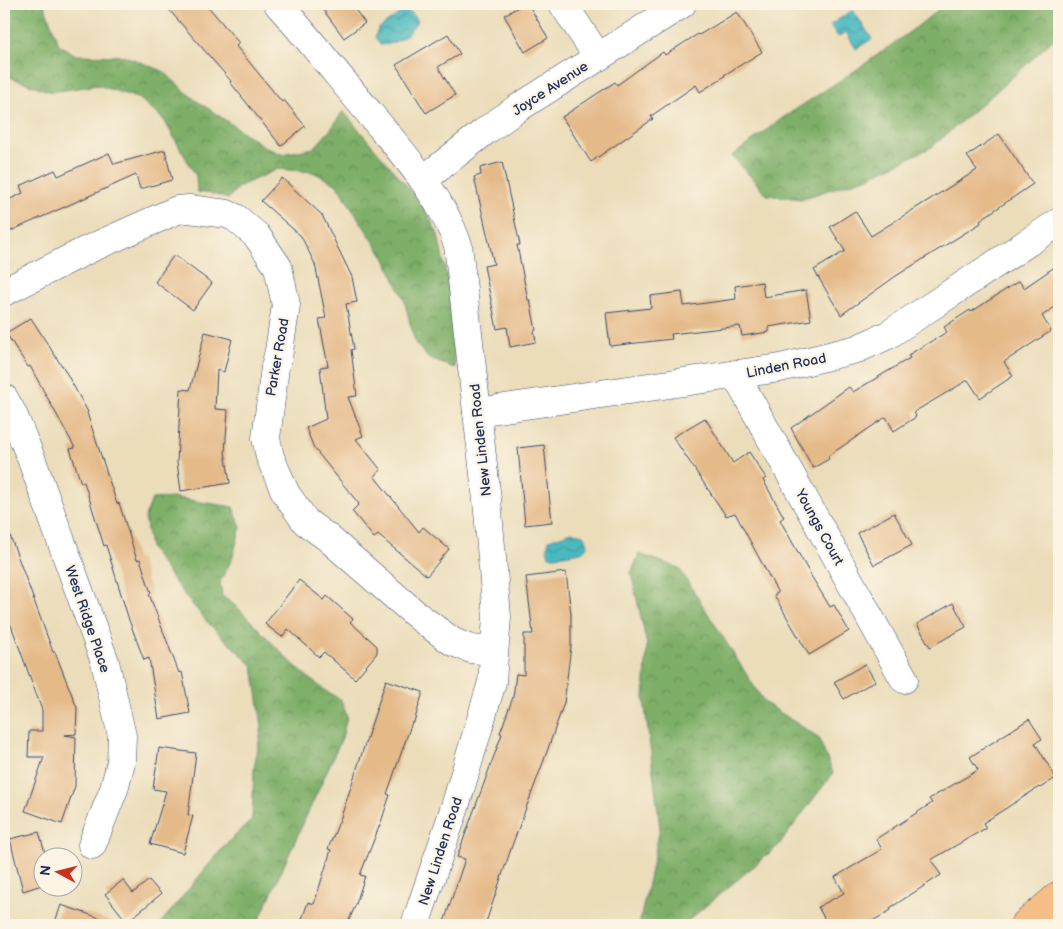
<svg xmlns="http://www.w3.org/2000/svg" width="1063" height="929" font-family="'Balsamiq Sans',sans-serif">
  <defs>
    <pattern id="forest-crowns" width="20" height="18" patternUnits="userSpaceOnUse" patternTransform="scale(1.25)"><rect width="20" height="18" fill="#7eaf68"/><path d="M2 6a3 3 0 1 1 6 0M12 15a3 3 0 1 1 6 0" fill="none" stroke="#668f59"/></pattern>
    <pattern id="water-waves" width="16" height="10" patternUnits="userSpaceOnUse" patternTransform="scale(1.25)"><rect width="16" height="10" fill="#49b9bf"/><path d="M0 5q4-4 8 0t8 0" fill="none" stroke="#3c979e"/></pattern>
  </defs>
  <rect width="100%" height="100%" fill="#fcf5e5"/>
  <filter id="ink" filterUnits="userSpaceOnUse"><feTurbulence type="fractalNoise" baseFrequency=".02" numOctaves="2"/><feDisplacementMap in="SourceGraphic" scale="10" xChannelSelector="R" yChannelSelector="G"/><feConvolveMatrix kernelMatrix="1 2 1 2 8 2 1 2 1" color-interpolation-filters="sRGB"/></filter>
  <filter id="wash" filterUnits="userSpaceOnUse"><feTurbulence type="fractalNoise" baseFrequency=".0096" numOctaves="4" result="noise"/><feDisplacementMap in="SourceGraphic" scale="20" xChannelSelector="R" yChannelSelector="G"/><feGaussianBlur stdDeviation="1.12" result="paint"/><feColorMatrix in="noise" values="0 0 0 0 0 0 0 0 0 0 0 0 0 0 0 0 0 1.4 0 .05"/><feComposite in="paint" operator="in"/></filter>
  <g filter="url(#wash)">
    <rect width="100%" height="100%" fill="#ebddba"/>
    <!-- forest -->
    <g fill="url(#forest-crowns)" stroke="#4c6f63">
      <path d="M4 4H44L59 45 76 55 125 56 163 71 194 99 265 147 282 154 314 148 331 129 343 111 423 205 438 235 449 288 455 368 429 359 415 343 404 299 385 259 336 184 313 172 278 169 238 187 228 199 213 194 197 192 196 176 164 120 140 99 98 85 51 92 4 75Z"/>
      <path d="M945 4H1059V34L1025 66 932 147 866 178 801 199 767 195 732 156 781 119 856 70 918 26Z"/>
      <path d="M176 498 233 507 241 527 232 559 220 582 222 596C230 602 239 608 246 616 276 646 303 679 341 700L347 716 342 738 257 925H159L226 844 252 820 254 768 262 726 253 666 209 624 182 592 150 548 145 517 152 499Z"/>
      <path d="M639 554 679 568 764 702 818 737 833 773 778 846 683 925H639L660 828 644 699 647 645 631 573Z"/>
    </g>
    <!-- water -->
    <g fill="url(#water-waves)" stroke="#32748e">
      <path d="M853 10 872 39 856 49 846 32 838 37 830 25Z"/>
      <path d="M403 11 412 13 417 20C412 34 395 45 380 45L375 37 378 29Z"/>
      <path d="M571 532 583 535 588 543C587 547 585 550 581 552 576 553 553 557 549 556L547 548 549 540Z"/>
    </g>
    <g id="blocks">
      <!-- building -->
      <g fill="#e5ba89">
        <path d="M164 4H206L239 43 236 46 282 102 284 100 305 126 281 146 230 82 231 81Z"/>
        <path d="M319 4H351L365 23 344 38Z"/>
        <path d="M524 4H528L548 38 525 52 504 15Z"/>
        <path d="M737 12 762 52 724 75 725 76 700 92 696 85 651 116 653 119 591 162 562 117 615 82 617 85 663 52 665 55 698 34 699 35Z"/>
        <path d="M448 34 460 54 438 67 455 95 426 113 396 65Z"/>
        <path d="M999 134 1033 184 980 220 981 223 896 276 841 315 814 270 845 251 830 227 855 211 871 236 977 170 967 156Z"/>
        <path d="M165 150 172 180 140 189 136 175 4 234V202L23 193 20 186 55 170 58 176 109 153 114 164Z"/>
        <path d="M502 162 520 245H517L528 300H530L536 330 534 331 536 342 510 347 507 327 497 329 484 266 494 264 474 177 481 175 480 168Z"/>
        <path d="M282 178 322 215 352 277 357 302 346 304 354 349 351 350 357 396 348 397 363 436 356 439 381 470 374 476 419 532 423 527 449 549 427 576 378 535 374 538 352 511 359 504 314 448 306 428 326 419 320 367 328 366 319 319 326 318 315 264 301 236 261 201Z"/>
        <path d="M174 255 212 283 193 310 155 282Z"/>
        <path d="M1059 264V304L1042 316 1051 331 1004 362 1013 376 980 398 968 380 914 412 916 417 894 431 886 417 828 456 829 459 813 468 791 428 849 387 853 392 910 358 908 355 947 332 944 327 970 310 971 312 1019 281 1024 288Z"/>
        <path d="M762 282 764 297 806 290 811 320 769 327V332L742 336 740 326 671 334 672 339 610 346 606 313 651 308 650 296 682 292 684 306 736 299 735 286Z"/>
        <path d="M31 318 61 365H62L88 412 87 413 117 504 119 503 137 560 140 559 151 593 149 594 179 673 182 672 190 713 159 719 149 658 144 660 129 620 106 545 104 546 84 482 81 483 70 449 75 448 30 366 28 367 6 333Z"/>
        <path d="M205 332 232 339 224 372 217 370 215 409 228 410 225 452 230 483 181 491 177 462 181 389 190 390Z"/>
        <path d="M705 418 733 463 749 452 766 478 763 480 784 517 780 520 810 574 830 607 834 605 849 631 809 655 774 595 778 593 735 513 726 516 673 437Z"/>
        <path d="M544 445 552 522 525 525 518 448Z"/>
        <path d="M894 513 912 545 874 565 857 533Z"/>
        <path d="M4 522H5L53 652H55L77 708 76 734 65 735 76 737 75 786 62 824 25 811 44 757H28L29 731H42V710L4 606Z"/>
        <path d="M566 572 571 614V646L564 703 544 760 513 843 485 925H443L465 859 457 857 502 734 500 733 513 697 516 674 524 675V634H533L526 577Z"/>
        <path d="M299 580 324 600 327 596 353 619 350 622 377 646V653L355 679 324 652 319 657 288 629 282 637 265 624Z"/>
        <path d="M953 603 966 627 930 647 917 624Z"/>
        <path d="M865 664 875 681 844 699 834 682Z"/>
        <path d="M386 680 423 692 414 722H412L387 794 390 795 381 822 360 875 365 876 356 904 347 925H300L308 902 314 904 331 850 328 849 341 817Z"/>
        <path d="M1029 719 1042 739 1035 743 1056 778 1040 788 1039 787 983 823 986 828 931 860 941 875 890 908 891 910 866 925H828L818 907 844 893 835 877 882 849 876 839 932 803 929 799 978 770 970 757Z"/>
        <path d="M159 748 196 753 188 815 193 816 183 853 150 844 166 791 153 789Z"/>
        <path d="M39 832 46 856H42V885L23 891 10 839Z"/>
        <path d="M123 880 133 893 149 880 161 894 127 922 105 894Z"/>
        <path d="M61 905 112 922 111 925H54Z"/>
      </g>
    </g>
  </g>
  <g filter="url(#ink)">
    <use href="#blocks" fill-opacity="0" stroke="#3a496c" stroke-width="1"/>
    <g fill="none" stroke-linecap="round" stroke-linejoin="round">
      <!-- street casing -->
      <g stroke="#3a496c" stroke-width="29">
        <g id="street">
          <path d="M278 4C310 40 340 78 371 115 404 155 441 195 458 245L487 500 497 617 492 682 454 810 415 925"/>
          <path d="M563 4 598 57"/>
          <path d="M423 180 484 132 515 110 682 4"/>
          <path d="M4 292 87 250 177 210 189 209 227 214 236 218 257 236 278 267 286 305 279 351 275 367 266 438 270 457 286 494 306 522 328 538 419 617 453 642 471 649 493 651"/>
          <path d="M735 374 904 679"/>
          <path d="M4 398 13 414 31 458 105 662 122 736 121 762 114 789 92 845"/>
          <path d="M477 412 780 368 857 349 888 335 909 321 1059 222"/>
        </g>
      </g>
      <!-- primary casing -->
      <g stroke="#3a496c" stroke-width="29">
        <path id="primary" d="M1024 925 1059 895"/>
      </g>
      <!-- street -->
      <use href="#street" stroke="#fff" stroke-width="28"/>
      <!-- primary -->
      <use href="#primary" stroke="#f6be87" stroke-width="28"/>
    </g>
  </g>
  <g text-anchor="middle" stroke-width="5" stroke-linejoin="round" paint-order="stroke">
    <!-- street labels -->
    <g font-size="14" fill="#1b2f5e" stroke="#fcf5e5">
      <text transform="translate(550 88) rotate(-33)" y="5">Joyce Avenue</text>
      <text transform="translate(277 357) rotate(-80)" y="5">Parker Road</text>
      <text transform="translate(786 365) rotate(-11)" y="5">Linden Road</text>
      <text transform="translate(480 440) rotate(-96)" y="5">New Linden Road</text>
      <text transform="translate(820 527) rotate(61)" y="5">Youngs Court</text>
      <text transform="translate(88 619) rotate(71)" y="5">West Ridge Place</text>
      <text transform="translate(440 851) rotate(-72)" y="5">New Linden Road</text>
    </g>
  </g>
  <!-- margin -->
  <rect width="1063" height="929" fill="none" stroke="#fcf5e5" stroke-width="20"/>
  <!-- north arrow -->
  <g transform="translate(58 872) rotate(277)"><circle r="24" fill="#fcf5e5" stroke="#a2a6af"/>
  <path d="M0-4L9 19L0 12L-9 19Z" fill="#c8321e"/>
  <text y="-8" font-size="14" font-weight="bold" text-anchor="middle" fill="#1b2f5e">N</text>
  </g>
</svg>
